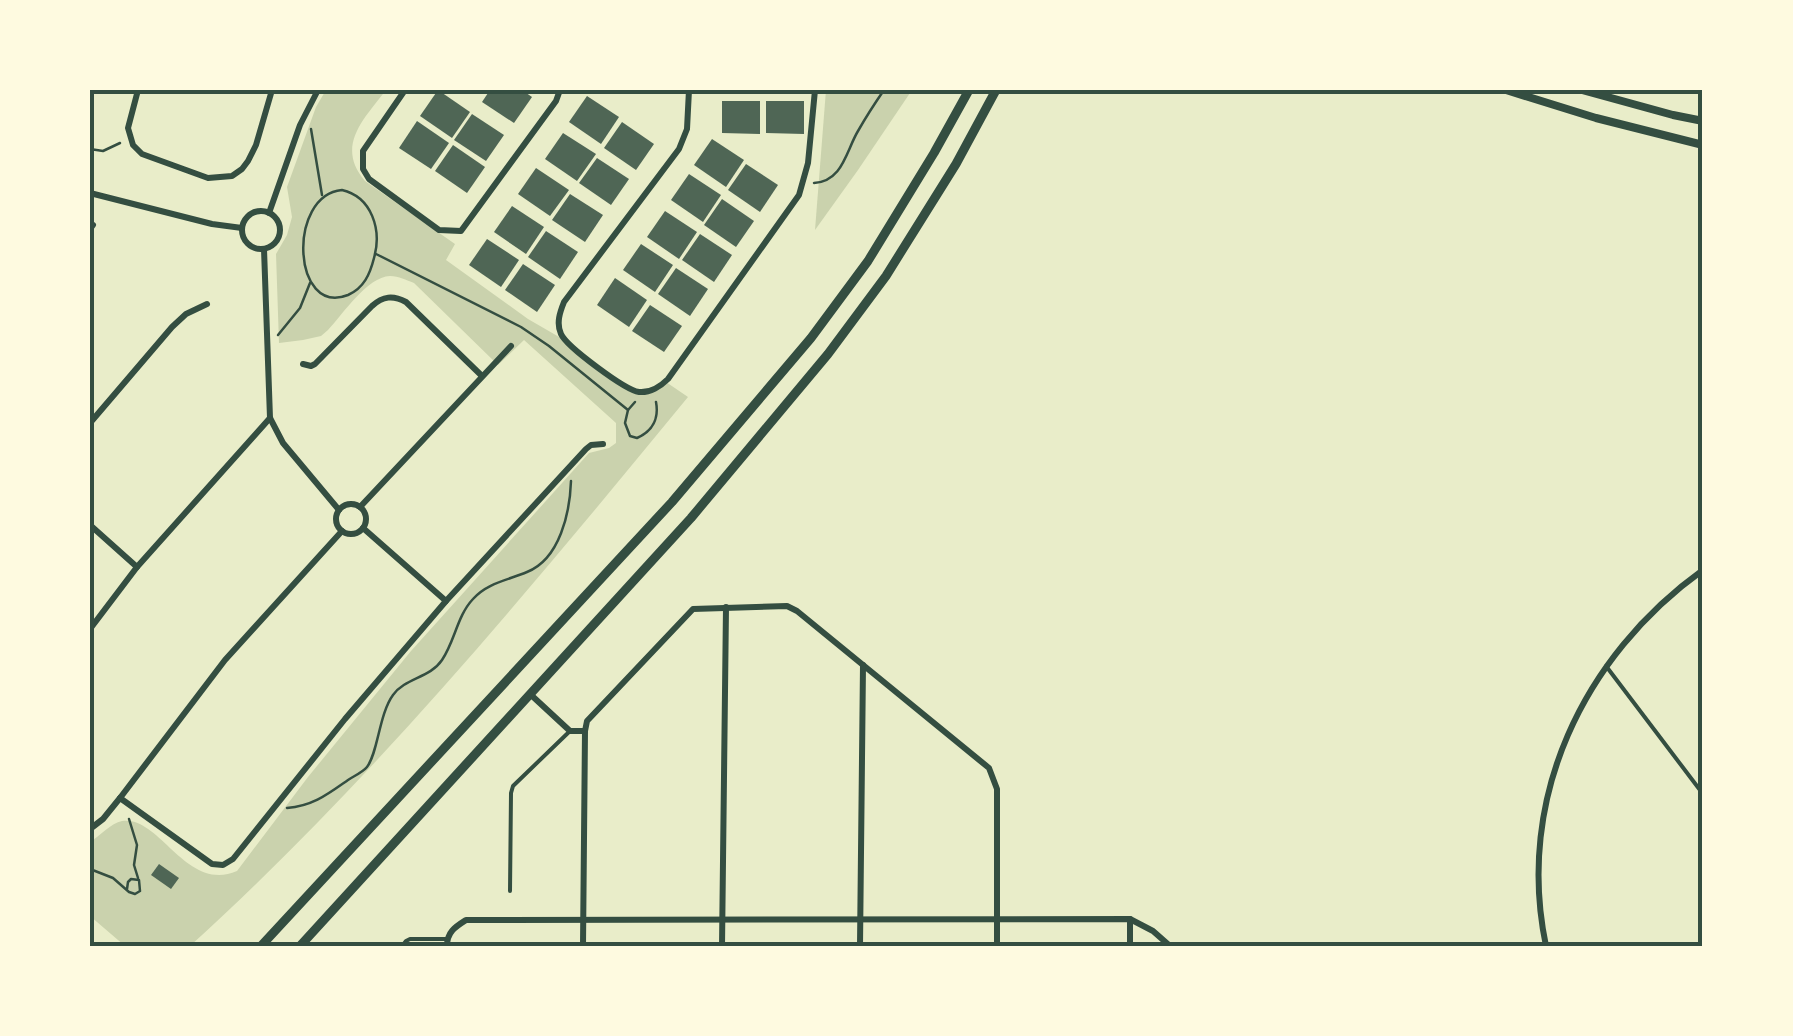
<svg xmlns="http://www.w3.org/2000/svg" width="1793" height="1036" font-family="Roboto,sans-serif">
  <rect width="100%" height="100%" fill="#e9edc9"/>
  <!-- green -->
  <g fill="#cad2ad">
    <path d="M326 90H386C364 119 335 146 365 181L455 244 446 260 528 319 573 345 631 389H646L666 382 688 397C531 588 373 780 190 946H125L90 916V842C100 836 111 823 122 821 160 815 186 893 237 871L308 777 411 651 589 453 609 448 616 443V423L524 340 498 365 414 283C406 280 399 276 390 276 367 277 343 314 328 330L321 336 303 340 279 343 276 254 287 235 292 217 287 187 316 107Z"/>
    <path d="M826 90H912L858 170 815 230Z"/>
  </g>
  <!-- building -->
  <g fill="#4f6655">
    <path d="M438 90 470 112 452 138 420 116Z"/>
    <path d="M490 90H522L532 97 514 123 482 102Z"/>
    <path d="M587 96 619 117 601 144 569 122Z"/>
    <path d="M722 101H760V134L722 133Z"/>
    <path d="M766 101H804V134L766 133Z"/>
    <path d="M472 114 504 135 486 161 454 140Z"/>
    <path d="M417 121 449 143 431 169 399 148Z"/>
    <path d="M622 122 654 144 636 170 604 148Z"/>
    <path d="M563 133 596 154 577 181 545 159Z"/>
    <path d="M712 139 744 160 726 187 694 165Z"/>
    <path d="M453 145 485 167 467 193 435 171Z"/>
    <path d="M597 158 629 179 611 205 579 183Z"/>
    <path d="M746 164 778 185 760 212 728 190Z"/>
    <path d="M536 168 569 190 550 216 518 194Z"/>
    <path d="M689 174 721 195 703 222 671 200Z"/>
    <path d="M570 194 603 215 585 242 552 220Z"/>
    <path d="M722 199 754 221 736 247 704 225Z"/>
    <path d="M512 206 544 227 526 254 494 232Z"/>
    <path d="M665 211 697 232 679 259 647 237Z"/>
    <path d="M546 231 578 252 560 279 528 257Z"/>
    <path d="M700 234 732 255 714 282 682 260Z"/>
    <path d="M487 239 519 260 501 287 469 265Z"/>
    <path d="M641 244 673 265 655 292 623 270Z"/>
    <path d="M523 264 555 285 537 312 505 290Z"/>
    <path d="M676 268 708 289 690 316 658 294Z"/>
    <path d="M615 278 647 300 629 327 597 305Z"/>
    <path d="M650 305 682 326 664 352 632 331Z"/>
    <path d="M159 864 179 878 171 889 151 875Z"/>
  </g>
  <g fill="none" stroke-linecap="round" stroke-linejoin="round">
    <!-- path -->
    <g stroke="#344e41" stroke-width="2.5">
      <path d="M311 129 322 195"/>
      <path d="M90 149 103 151 120 143"/>
      <path d="M814 183C843 181 846 151 858 131 866 117 875 103 884 90"/>
      <path d="M342 190C372 197 382 230 374 258 370 274 364 288 348 295 292 317 287 195 342 190Z"/>
      <path d="M376 254 521 327 549 346 628 410 625 423 630 436 637 438C653 431 659 418 656 402"/>
      <path d="M278 335 300 308 310 283"/>
      <path d="M628 410 635 402"/>
      <path d="M287 808C313 806 328 794 348 780 354 776 363 772 367 767 378 753 379 714 393 695 405 678 430 678 442 660 455 641 457 616 473 599 487 583 508 580 527 572 560 559 570 512 571 481"/>
      <path d="M129 819 137 845 134 865 138 878"/>
      <path d="M90 869 113 878 129 892 135 894 140 891 139 880 131 879 128 882 127 889"/>
    </g>
    <!-- service -->
    <g stroke="#344e41" stroke-width="4">
      <path d="M1606 666 1703 794"/>
      <path d="M510 891 511 793 513 786 570 731"/>
      <path d="M402 946 406 941 410 939H447"/>
    </g>
    <!-- minor -->
    <g stroke="#344e41" stroke-width="6">
      <path d="M138 90 128 128 133 145 142 154 208 178 232 176 242 169 248 161 256 145 272 90"/>
      <path d="M405 90 363 151V169L369 179 439 230 461 231 556 101 560 90"/>
      <path d="M689 90 687 129 679 149 564 302C560 312 556 323 561 334 567 347 625 390 639 392 650 393 661 386 668 379L799 195 808 163 815 90"/>
      <path d="M90 193 212 224 242 228"/>
      <circle cx="261" cy="230" r="19"/>
      <path d="M269 213 300 125 318 90"/>
      <path d="M90 229 93 225"/>
      <path d="M264 249 270 418 283 443 339 510"/>
      <path d="M303 364 311 366 315 364 372 306C383 296 393 295 406 302L482 376"/>
      <path d="M90 423 172 327 186 314 207 304"/>
      <circle cx="351" cy="519" r="15"/>
      <path d="M360 507 511 346"/>
      <path d="M90 525 137 567"/>
      <path d="M363 528 446 601"/>
      <path d="M90 629 137 567 270 418"/>
      <path d="M530 694 570 731H585"/>
      <path d="M120 798 212 864 223 865 233 859 345 719 446 601 586 449 591 445 603 444"/>
      <path d="M90 829 103 819 120 798 225 660 342 531"/>
      <path d="M447 946C447 932 455 927 466 920L1130 919 1153 931 1170 946"/>
      <path d="M583 946 585 731 587 721 693 609 787 606 797 611 989 768 997 789V946"/>
      <path d="M722 946 726 607"/>
      <path d="M860 946 863 665"/>
      <path d="M1130 946V919"/>
      <path d="M1546 946C1515 799 1583 656 1703 570"/>
    </g>
    <!-- tertiary -->
    <g stroke="#344e41" stroke-width="8">
      <path d="M1506 90 1596 118 1703 145"/>
      <path d="M1582 90 1673 115 1703 121"/>
    </g>
    <!-- secondary -->
    <g stroke="#344e41" stroke-width="9">
      <path d="M261 946 672 502 811 338 868 261 934 153 969 90"/>
      <path d="M300 946 691 518 828 354 886 276 956 164 996 90"/>
    </g>
  </g>
  <!-- border -->
  <rect width="1793" height="1036" fill="none" stroke="#fefae0" stroke-width="185"/>
  <rect x="92" y="92" width="1608" height="852" fill="none" stroke="#344e41" stroke-width="4"/>
</svg>
